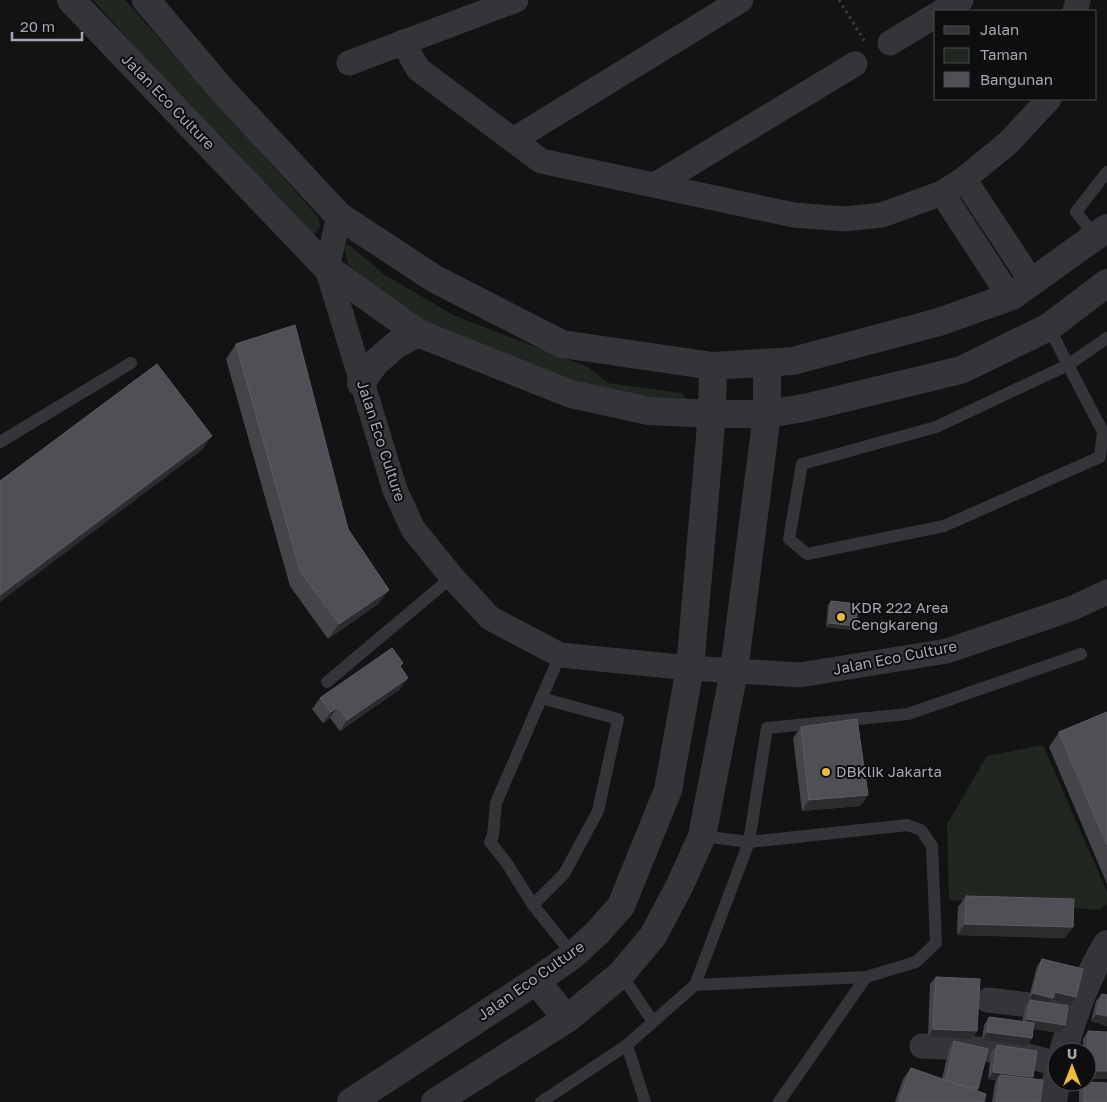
<svg xmlns="http://www.w3.org/2000/svg" width="1107" height="1102" font-family="'Golos Text',sans-serif">
  <rect width="100%" height="100%" fill="#131314"/>
  <!-- green -->
  <g fill="#1f2720">
    <path d="M93 0H125L319 218 320 226 315 234 308 236 302 232Z"/>
    <path d="M348 244 385 275 455 316 588 367 608 383 681 393 688 401 608 393 445 335 350 272 344 247Z"/>
    <path d="M1043 745 1107 892V904L1099 910 949 900 947 824 987 756Z"/>
  </g>
  <g fill="none" stroke-linecap="round" stroke-linejoin="round">
    <!-- path -->
    <path stroke="#3a3b40" stroke-width="3" stroke-dasharray="2.5 4" stroke-linecap="butt" d="M839 0 865 42"/>
    <!-- service -->
    <g stroke="#343439" stroke-width="12">
      <path d="M1096 237 1076 212 1107 172"/>
      <path d="M1049 327 1068 365 1107 338"/>
      <path d="M1068 365 1103 432 1100 457 944 526 807 554 789 539 802 464 936 427Z"/>
      <path d="M0 442 131 363"/>
      <path d="M560 655 496 803 493 835 490 842 506 862 533 905 573 955"/>
      <path d="M327 682 452 577"/>
      <path d="M702 836 749 842 908 825 921 830 932 846 936 943 916 962 866 977 779 1102"/>
      <path d="M533 905 564 874 598 811 618 719 541 698"/>
      <path d="M621 974 653 1022"/>
      <path d="M695 985 749 842 767 728 908 714 1081 654"/>
      <path d="M627 1045 645 1102"/>
      <path d="M541 1102 627 1045 695 985 866 977"/>
    </g>
    <!-- minor -->
    <g stroke="#343439" stroke-width="25">
      <path d="M942 11 961 0"/>
      <path d="M1075 11 1078 0"/>
      <path d="M403 42 418 69 541 161 794 215 844 219 882 215 942 193 964 179 1008 143 1049 99"/>
      <path d="M890 43 936 15"/>
      <path d="M349 63 516 0"/>
      <path d="M513 140 741 0"/>
      <path d="M964 179 1032 282"/>
      <path d="M655 185 855 64"/>
      <path d="M942 193 1010 297"/>
      <path d="M339 216 327 268 395 490 413 529 452 577 490 618 560 655 690 668 800 675 947 651 1073 608 1107 592"/>
      <path d="M988 1000 1061 1009"/>
      <path d="M922 1046C964 1048 1018 1049 1057 1065"/>
    </g>
    <!-- tertiary -->
    <g stroke="#343439" stroke-width="28">
      <path d="M71 0 327 268 418 333 571 394 649 411 712 414H767L804 408 961 370 1049 327 1107 283"/>
      <path d="M146 0 223 91 339 216 435 279 562 344 713 366 793 361 939 322 1012 296 1107 228"/>
      <path d="M361 383 375 363 397 344 418 333"/>
      <path d="M536 981 567 1019"/>
      <path d="M1063 1052C1074 1014 1086 978 1107 944"/>
      <path d="M351 1102 536 981 573 955 597 933 621 906 668 790 690 668 712 414 713 366"/>
      <path d="M435 1102 567 1019 621 974 653 936 680 885 702 836 734 671 767 414V364"/>
      <path d="M1053 1102 1057 1077"/>
    </g>
  </g>
  <!-- wall -->
  <g fill="#444449">
    <path d="M236 344 348 529 389 590 378 604 328 639 290 586 226 359Z"/>
    <path d="M831 601 856 626 853 630 826 627 828 605Z"/>
    <path d="M400 667V689L340 731 330 718 323 723 312 709 320 698Z"/>
    <path d="M1107 712V884L1049 747 1059 732Z"/>
    <path d="M801 727 868 795 860 806 802 811 793 738Z"/>
    <path d="M966 896 1073 927 1065 938 957 935 958 907Z"/>
    <path d="M1042 959 1071 1005 1052 1000 1050 1003 1060 1033 1033 1029 1032 1038 1027 1046 982 1040 984 1025 989 1017 1022 1022 1025 1008 1029 1001H1028L1037 966Z"/>
    <path d="M936 977 977 1031 972 1039 928 1037 930 984Z"/>
    <path d="M1102 994 1107 1026 1091 1021 1096 1001Z"/>
    <path d="M1088 1031 1087 1079V1052H1083V1039Z"/>
    <path d="M954 1041 978 1089 977 1091 984 1102H895L903 1079 911 1068 942 1079 949 1048Z"/>
    <path d="M997 1045 1032 1079 1040 1102H992L995 1083 996 1080 988 1079 991 1053Z"/>
    <path d="M1085 1082 1107 1102H1079V1090Z"/>
  </g>
  <!-- shaded-wall -->
  <g fill="#2c2c2f">
    <path d="M212 436 202 450 0 602V595Z"/>
    <path d="M389 590 378 604 328 639 339 624Z"/>
    <path d="M829 623 856 626 853 630 826 627Z"/>
    <path d="M408 678 400 689 340 731 347 720Z"/>
    <path d="M338 707 330 718 323 723 331 712Z"/>
    <path d="M868 795 860 806 802 811 809 800Z"/>
    <path d="M965 924 1073 927 1065 938 957 935Z"/>
    <path d="M1055 992 1076 997 1071 1005 1052 1000 1048 1006 1028 1001 1033 993Z"/>
    <path d="M1096 1014 1107 1016V1026L1091 1021Z"/>
    <path d="M1027 1019 1065 1025 1060 1033 1021 1027Z"/>
    <path d="M933 1029 977 1031 972 1039 928 1037Z"/>
    <path d="M987 1032 1032 1038 1027 1046 982 1040Z"/>
    <rect x="1087" y="1071" width="20" height="8"/>
    <path d="M993 1072 1033 1077 1028 1085 1000 1075 996 1080 988 1079Z"/>
  </g>
  <!-- building -->
  <g fill="#4f4f55" stroke="#5c5d64">
    <path d="M295 325 348 529 389 590 339 624 300 571 236 344Z"/>
    <path d="M157 364 212 436 0 595V481Z"/>
    <path d="M831 601 858 604 856 626 829 623Z"/>
    <path d="M392 648 403 663 400 666 408 678 347 720 338 707 331 712 320 698Z"/>
    <path d="M1107 712V845L1059 732Z"/>
    <path d="M857 719 868 795 809 800 801 727Z"/>
    <path d="M966 896 1074 899 1073 927 965 924Z"/>
    <path d="M1042 959 1083 969 1076 997 1055 992 1053 998 1033 993Z"/>
    <path d="M936 977 980 979 977 1031 933 1029Z"/>
    <path d="M1102 994 1107 995V1016L1096 1014Z"/>
    <path d="M1030 1000 1068 1006 1065 1025 1027 1019Z"/>
    <path d="M989 1017 1034 1023 1032 1038 987 1032Z"/>
    <path d="M1088 1031 1107 1032V1071H1087Z"/>
    <path d="M954 1041 988 1049 978 1089 964 1086 946 1080Z"/>
    <path d="M997 1045 1037 1051 1033 1077 993 1072Z"/>
    <path d="M911 1068 986 1094 984 1102H899Z"/>
    <path d="M1000 1075 1043 1080 1040 1102H996Z"/>
    <path d="M1085 1082 1107 1083V1102H1084Z"/>
  </g>
  <!-- markers -->
  <g fill="#e9be36" stroke="#0e0e0f" stroke-width="2">
    <circle cx="841" cy="617" r="5"/>
    <circle cx="826" cy="772" r="5"/>
  </g>
  <g text-anchor="middle" stroke-width="4" stroke-linejoin="round" paint-order="stroke">
    <!-- street labels -->
    <g font-size="15" fill="#a5a8b4" stroke="#0e0e0f">
      <text transform="translate(168 102) rotate(46)" y="5">Jalan Eco Culture</text>
      <text transform="translate(381 441) rotate(72)" y="5">Jalan Eco Culture</text>
      <text transform="translate(895 658) rotate(-11)" y="5">Jalan Eco Culture</text>
      <text transform="translate(531 981) rotate(-35)" y="5">Jalan Eco Culture</text>
    </g>
    <!-- poi labels -->
    <g font-size="15" fill="#a5a8b4" stroke="#0e0e0f" text-anchor="start">
      <text x="851" y="613">KDR 222 Area<tspan x="851" dy="17">Cengkareng</tspan></text>
      <text x="836" y="777">DBKlik Jakarta</text>
    </g>
  </g>
  <!-- legend -->
  <rect x="934" y="10" width="162" height="90" fill="#0e0e0f" stroke="#4a4c51"/>
  <rect x="944" y="26" width="25" height="8" fill="#343439" stroke="#4a4c51"/>
  <text x="980" y="35" font-size="15" fill="#a5a8b4">Jalan</text>
  <rect x="944" y="48" width="25" height="15" fill="#1f2720" stroke="#4a4c51"/>
  <text x="980" y="60" font-size="15" fill="#a5a8b4">Taman</text>
  <rect x="944" y="72" width="25" height="15" fill="#4f4f55" stroke="#4a4c51"/>
  <text x="980" y="85" font-size="15" fill="#a5a8b4">Bangunan</text>
  <!-- north arrow -->
  <g transform="translate(1072 1067)"><circle r="24" fill="#0e0e0f" stroke="#4a4c51"/>
  <path d="M0-4L9 19L0 12L-9 19Z" fill="#e9be36"/>
  <text y="-8" font-size="14" font-weight="bold" text-anchor="middle" fill="#a5a8b4">U</text>
  </g>
  <!-- scale -->
  <path d="M12 32v8h70v-8" fill="none" stroke="#a5a8b4" stroke-width="2.5"/>
  <text x="20" y="32" font-size="15" fill="#a5a8b4" stroke="#0e0e0f" stroke-width="4" paint-order="stroke">20 m</text>
</svg>
